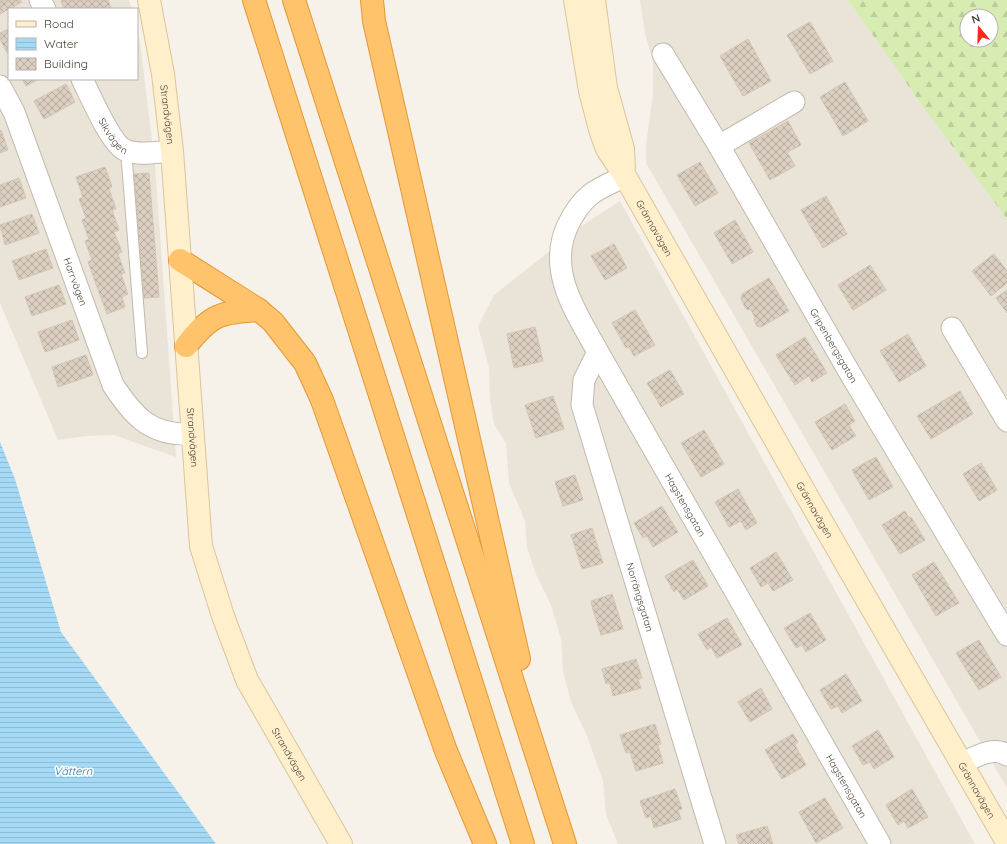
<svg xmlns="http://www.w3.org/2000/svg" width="1007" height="844" font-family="Quicksand,sans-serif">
  <defs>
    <pattern id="forest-firs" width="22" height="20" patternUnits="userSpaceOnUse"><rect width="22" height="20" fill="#d6ecb1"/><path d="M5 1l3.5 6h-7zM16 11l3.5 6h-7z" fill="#b9cc99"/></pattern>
    <pattern id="water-rules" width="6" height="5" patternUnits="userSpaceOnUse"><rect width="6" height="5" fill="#a4daf5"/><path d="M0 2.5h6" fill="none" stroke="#8fbcd3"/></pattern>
    <pattern id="building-cross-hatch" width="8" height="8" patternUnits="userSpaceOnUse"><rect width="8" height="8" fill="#dbcfc2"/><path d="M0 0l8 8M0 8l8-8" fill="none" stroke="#b4aa9f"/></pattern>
  </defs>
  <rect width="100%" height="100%" fill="#f6f2ea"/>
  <!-- residential -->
  <g fill="#eae3d8">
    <path d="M0 0H129L132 9H9V79H137V30L140 42 155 165 176 457 114 435 86 436 58 440 0 303Z"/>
    <path d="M640 0H848L926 111 1007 219V788L646 163V145L653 94V62L645 34Z"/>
    <path d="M620 201 975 844H618L606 814 603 781 587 736 571 702 563 671 561 639 551 605 536 574 527 548 525 521 509 483 506 443 494 424 490 400 489 368 478 326 494 295 580 227Z"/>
  </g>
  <!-- forest -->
  <path fill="url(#forest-firs)" fill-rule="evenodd" d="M848 0H1007V219L926 111ZM967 16H991V40H967Z"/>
  <!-- water -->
  <path fill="url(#water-rules)" d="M0 442 15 479 61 632 216 844H0Z"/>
  <!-- building -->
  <g fill="url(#building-cross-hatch)" stroke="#d4c4b2">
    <path d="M0 0H20L22 2 0 14Z"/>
    <path d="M61 0H108L111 9H64Z"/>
    <path d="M810 22 833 61 810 74 787 35Z"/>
    <path d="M9 29V52L7 53 0 39V33Z"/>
    <path d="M748 39 771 81 743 96 720 56Z"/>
    <path d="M22 79H39L26 86Z"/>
    <path d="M845 82 868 121 843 136 820 97Z"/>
    <path d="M66 84 75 102 44 119 34 101Z"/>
    <path d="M788 121 801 145 787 152 795 166 770 180 749 143Z"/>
    <path d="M1 130 8 150 0 153V131Z"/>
    <path d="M700 162 718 193 695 206 677 175Z"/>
    <path d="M105 167 112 187 109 189 116 209 112 210 119 230 114 232 122 252 118 254 125 273 121 274 128 294 122 297 125 307 107 314 88 262 92 260 85 241 89 239 82 220 86 218 79 199 83 197 76 177Z"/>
    <path d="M149 173 159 297 144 298 134 174Z"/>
    <path d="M19 178 26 198 0 207V185Z"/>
    <path d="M826 196 847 234 823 248 801 210Z"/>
    <path d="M32 214 39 233 5 245 0 225Z"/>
    <path d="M735 220 753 252 732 264 714 233Z"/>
    <path d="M614 244 627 268 605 280 591 256Z"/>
    <path d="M46 249 53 268 19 280 12 261Z"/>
    <path d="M994 254 1007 271V283L991 296 972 271Z"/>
    <path d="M870 265 886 290 853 310 838 285Z"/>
    <path d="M769 278 789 311 761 327 757 326 754 320 755 317 751 310 746 309 741 299 742 294Z"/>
    <path d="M59 285 66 304 32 316 25 297Z"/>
    <path d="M1007 290V313L996 298Z"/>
    <path d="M635 310 655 345 634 356 629 347 626 348 612 323Z"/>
    <path d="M72 320 79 340 45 352 38 332Z"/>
    <path d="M535 327 543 361 514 368 507 334Z"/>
    <path d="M908 334 926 366 899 382 880 351Z"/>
    <path d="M805 337 827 373 812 382 809 376 795 385 776 355Z"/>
    <path d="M86 355 93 375 58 387 52 367Z"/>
    <path d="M670 370 684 394 661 407 647 383Z"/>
    <path d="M960 391 973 414 931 439 917 416Z"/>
    <path d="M553 396 564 429 536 438 525 405Z"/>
    <path d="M845 404 855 421 849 425 856 436 832 450 815 422Z"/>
    <path d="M704 430 724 464 701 477 681 443Z"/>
    <path d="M876 457 893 487 869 500 852 470Z"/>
    <path d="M981 463 997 490 979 501 963 474Z"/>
    <path d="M575 475 583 500 563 506 555 482Z"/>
    <path d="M738 489 757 523 746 530 741 521 729 527 715 502Z"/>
    <path d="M662 506 678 532 653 547 647 536 643 538 634 523Z"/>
    <path d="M905 511 909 518 911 517 925 540 900 554 882 525Z"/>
    <path d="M592 528 595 538 574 544 571 535Z"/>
    <path d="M595 538 603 563 582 569 574 544Z"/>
    <path d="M776 552 793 580 773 591 768 583 761 587 750 568Z"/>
    <path d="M693 560 708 586 684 600 677 589 674 592 665 576Z"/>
    <path d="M934 562 959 603 936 616 912 575Z"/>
    <path d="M612 594 615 603 593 610 591 601Z"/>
    <path d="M615 603 623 629 601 635 593 610Z"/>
    <path d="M810 613 826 640 806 652 802 645 796 648 784 628Z"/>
    <path d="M727 618 742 645 717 658 711 647 707 650 698 634Z"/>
    <path d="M979 640 1001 677 979 690 956 653Z"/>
    <path d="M636 659 642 678 638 680 641 688 613 696 610 683 606 684 602 669Z"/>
    <path d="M846 674 862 701 842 713 838 706 831 709 820 690Z"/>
    <path d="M761 688 772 709 750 722 738 702Z"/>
    <path d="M655 724 661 744 658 745 663 763 636 771 630 752 626 753 620 735Z"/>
    <path d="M878 730 894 757 874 769 870 762 863 765 852 746Z"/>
    <path d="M793 734 798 742 795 745 806 765 782 779 765 750Z"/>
    <path d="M675 789 682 809 678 810 681 819 654 828 651 816 646 818 640 801Z"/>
    <path d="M912 789 928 817 908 828 904 821 898 825 886 805Z"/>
    <path d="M825 798 843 828 816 843 799 812Z"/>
    <path d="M767 826 773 844H739L736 835Z"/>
  </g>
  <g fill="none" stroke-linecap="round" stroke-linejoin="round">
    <!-- lane casing -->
    <g stroke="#c2b9ac" stroke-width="12">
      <path id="lane" d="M126 150 142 353"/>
    </g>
    <!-- street casing -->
    <g stroke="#c2b9ac" stroke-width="23">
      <g id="street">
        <path d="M40 0 45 9"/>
        <path id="s1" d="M663 54 719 146 851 375 1007 635"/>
        <path id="s2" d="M82 79C90 95 111 144 125 150 138 156 157 152 172 151"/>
        <path id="s3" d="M0 86 14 112 113 385C135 418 151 436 193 434"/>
        <path d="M719 146 794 102"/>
        <path id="s4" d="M625 176C614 182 600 187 590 195 579 204 573 214 567 227 547 272 577 314 598 352L880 844"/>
        <path d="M952 328 1007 421"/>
        <path id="s5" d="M598 352 584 380 582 405 715 844"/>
        <path d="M962 763C975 757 994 746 1007 755"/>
      </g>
    </g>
    <!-- secondary casing -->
    <g stroke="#dbc59a" stroke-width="24">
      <g id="secondary">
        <path id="s6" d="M149 0 163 74 172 151 201 546 223 616 247 680 341 844"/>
        <path id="s7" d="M575 0 590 91 601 133 607 149 625 176 815 510 1007 842"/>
        <path d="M594 0 606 88 623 149 624 167"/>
      </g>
    </g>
    <!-- highway casing -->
    <g stroke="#e79734" stroke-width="24">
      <g id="highway">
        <path d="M254 0 523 844"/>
        <path d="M294 0 565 844"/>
        <path d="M372 0 374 21 519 659"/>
        <path d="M180 260 259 310 273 322 305 363 322 400 446 751 485 844"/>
        <path d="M186 346C211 314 221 312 259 310"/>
      </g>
    </g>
    <!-- lane -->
    <use href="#lane" stroke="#fff" stroke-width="10"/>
    <!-- street -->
    <use href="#street" stroke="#fff" stroke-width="21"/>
    <!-- secondary -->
    <use href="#secondary" stroke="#ffefcb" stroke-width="22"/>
    <!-- highway -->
    <use href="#highway" stroke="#ffc36c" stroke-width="22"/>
  </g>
  <g text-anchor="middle" stroke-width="3.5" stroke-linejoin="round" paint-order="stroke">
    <!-- street labels -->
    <g font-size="10" fill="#4b4238" stroke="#fff">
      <text dy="4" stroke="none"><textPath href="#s6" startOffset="116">Strandvägen</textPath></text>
      <text dy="4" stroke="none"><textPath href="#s2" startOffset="65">Sikvägen</textPath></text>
      <text dy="4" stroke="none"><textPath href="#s7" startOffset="245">Grännavägen</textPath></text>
      <text dy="4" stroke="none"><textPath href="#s3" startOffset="210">Harrvägen</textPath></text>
      <text dy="4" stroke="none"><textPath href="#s1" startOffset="338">Gripenbergsgatan</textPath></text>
      <text dy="4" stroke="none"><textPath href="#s6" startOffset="440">Strandvägen</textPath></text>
      <text dy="4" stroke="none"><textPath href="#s4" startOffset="390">Hagstensgatan</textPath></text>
      <text dy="4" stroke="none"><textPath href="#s7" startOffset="569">Grännavägen</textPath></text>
      <text dy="4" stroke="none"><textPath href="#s5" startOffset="257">Norrängsgatan</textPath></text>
      <text dy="4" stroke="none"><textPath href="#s6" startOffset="776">Strandvägen</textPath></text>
      <text dy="4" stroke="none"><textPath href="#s4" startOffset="714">Hagstensgatan</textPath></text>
      <text dy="4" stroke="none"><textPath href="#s7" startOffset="893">Grännavägen</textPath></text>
    </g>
    <!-- water labels -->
    <g font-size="11" font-style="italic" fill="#2579a4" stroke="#fff">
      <text x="73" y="775">Vättern</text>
    </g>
  </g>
  <!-- legend -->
  <rect x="8" y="8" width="130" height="72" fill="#ffffff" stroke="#b7b3af"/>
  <rect x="16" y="21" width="20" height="6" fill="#ffefcb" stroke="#b7b3af"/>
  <text x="44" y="28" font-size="12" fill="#4b4238">Road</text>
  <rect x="16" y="38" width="20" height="12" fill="url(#water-rules)" stroke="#b7b3af"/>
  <text x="44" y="48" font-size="12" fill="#4b4238">Water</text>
  <rect x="16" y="58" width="20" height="12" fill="url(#building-cross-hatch)" stroke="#b7b3af"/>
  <text x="44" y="68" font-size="12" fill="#4b4238">Building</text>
  <!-- north arrow -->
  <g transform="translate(979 28) rotate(341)"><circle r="19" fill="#ffffff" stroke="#b7b3af"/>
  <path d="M0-3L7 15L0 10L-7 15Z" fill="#ff2a18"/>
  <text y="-6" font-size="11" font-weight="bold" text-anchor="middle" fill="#4b4238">N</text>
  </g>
</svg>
